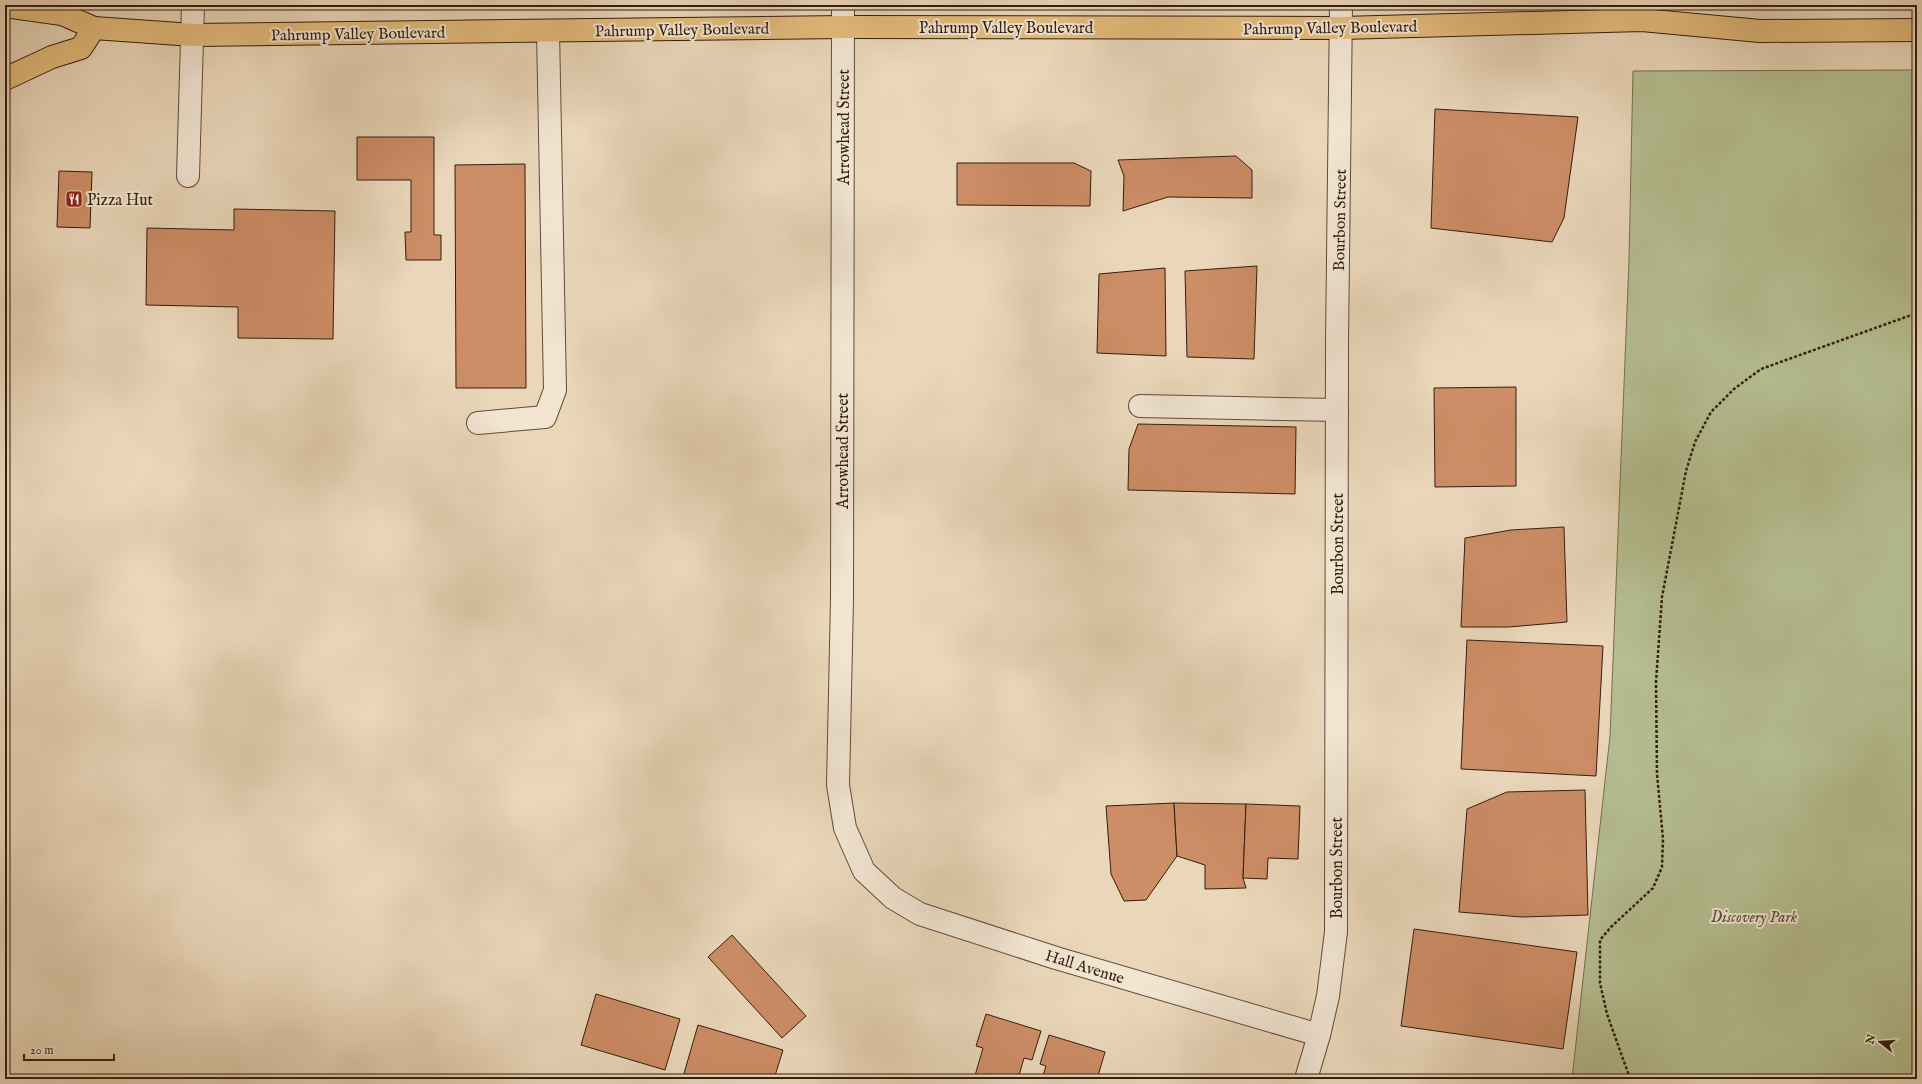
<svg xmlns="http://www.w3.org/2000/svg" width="1922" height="1084" font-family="'IM FELL English',serif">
  <rect width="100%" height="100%" fill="#ead7ba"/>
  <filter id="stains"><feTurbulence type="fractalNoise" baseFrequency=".005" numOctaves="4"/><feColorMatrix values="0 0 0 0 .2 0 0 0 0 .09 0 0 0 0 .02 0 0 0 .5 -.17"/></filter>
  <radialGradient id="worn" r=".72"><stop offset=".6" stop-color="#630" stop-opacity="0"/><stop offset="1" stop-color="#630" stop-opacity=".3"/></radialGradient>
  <!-- green -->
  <path fill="#b5be91" stroke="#746e4f" d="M1917 70V1079H1572L1610 736 1629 260 1633 71Z"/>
  <!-- building -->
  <g fill="#cd8d66" stroke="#331e0d">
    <path d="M1435 109 1578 117 1564 218 1552 242 1431 228Z"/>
    <path d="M357 137H434V235H441V260H406L405 232H411V180H357Z"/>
    <path d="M1236 156 1252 170V198L1168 197 1123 211 1124 176 1118 160Z"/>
    <path d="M957 163H1074L1091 171 1090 206 957 205Z"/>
    <path d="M525 164 526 388H456L455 165Z"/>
    <path d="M59 171 92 172 90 228 57 227Z"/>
    <path d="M234 209 335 211 333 339 238 338V307L146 305 147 228 234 230Z"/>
    <path d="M1257 266 1254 359 1187 357 1185 271Z"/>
    <path d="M1165 268 1166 356 1097 353 1099 274Z"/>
    <path d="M1516 387V486L1435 487 1434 388Z"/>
    <path d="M1138 424 1296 427 1295 494 1128 490 1129 449Z"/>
    <path d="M1564 527 1567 622 1509 627H1461L1465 538 1511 530Z"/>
    <path d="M1467 640 1603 646 1596 776 1461 769Z"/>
    <path d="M1585 790 1588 915 1522 917 1459 912 1467 809 1507 792Z"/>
    <path d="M1174 803 1177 856 1146 900 1124 901 1111 874 1106 806Z"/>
    <path d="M1174 803 1246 804 1243 878 1246 888 1205 889V865L1177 856Z"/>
    <path d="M1246 804 1300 806 1298 859 1268 858 1267 879 1243 878Z"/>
    <path d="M1414 929 1577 952 1563 1049 1401 1026Z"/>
    <path d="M732 935 806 1016 782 1038 708 957Z"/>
    <path d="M596 994 680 1019 665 1070 581 1045Z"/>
    <path d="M986 1014 1041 1031 1032 1060 1024 1058 1018 1079H974L983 1048 976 1046Z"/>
    <path d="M698 1025 783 1050 774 1079H690L683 1077Z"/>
    <path d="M1049 1035 1105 1052 1097 1079H1042L1046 1066 1040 1064Z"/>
  </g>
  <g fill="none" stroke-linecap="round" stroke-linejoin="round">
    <!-- minor casing -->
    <g stroke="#614c38" stroke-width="24">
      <g id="minor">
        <path d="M843 5 842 599 838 785 845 828 864 871 893 898 920 914 1056 958 1319 1035"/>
        <path d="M188 176 193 5"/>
        <path d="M1140 406 1337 410"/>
        <path d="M478 423 545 417 555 390 548 31"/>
        <path d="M1306 1079 1319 1035 1328 996 1336 932 1337 343 1341 5"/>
      </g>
    </g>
    <!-- major casing -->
    <g stroke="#331e0d" stroke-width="24">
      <g id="major">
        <path d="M5 6 62 14 94 28 193 35 843 27 1341 28 1642 20 1760 31 1917 30"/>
        <path d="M5 79 52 57 81 48 94 28"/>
      </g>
    </g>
    <!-- path -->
    <path stroke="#331e0d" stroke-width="2.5" stroke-dasharray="3 2" stroke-linecap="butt" d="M1628 1079V1073L1607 1014 1600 983V940L1611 927 1653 888 1662 867 1663 839 1657 774 1656 682 1662 597 1686 471 1695 442 1711 412 1734 389 1761 369 1917 313"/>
    <!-- minor -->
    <use href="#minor" stroke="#f1e5d2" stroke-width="22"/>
    <!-- major -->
    <use href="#major" stroke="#e5bc7d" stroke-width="22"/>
  </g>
  <!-- icons -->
  <defs>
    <g id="restaurant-square" transform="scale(0.9)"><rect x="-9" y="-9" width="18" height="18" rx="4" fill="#8f2418" stroke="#f1e5d2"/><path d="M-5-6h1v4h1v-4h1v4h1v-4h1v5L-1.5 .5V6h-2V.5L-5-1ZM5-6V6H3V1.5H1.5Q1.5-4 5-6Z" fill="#fff"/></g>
  </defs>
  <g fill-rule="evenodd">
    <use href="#restaurant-square" x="74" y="199"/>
  </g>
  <g text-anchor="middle" stroke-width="4" stroke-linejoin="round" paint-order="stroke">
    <!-- street labels -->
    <g font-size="16" fill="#331e0d" stroke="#f1e5d2">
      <text x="1006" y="33">Pahrump Valley Boulevard</text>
      <text transform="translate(1330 27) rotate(-1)" y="6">Pahrump Valley Boulevard</text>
      <text transform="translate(682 29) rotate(-1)" y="6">Pahrump Valley Boulevard</text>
      <text transform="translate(358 33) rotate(-1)" y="6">Pahrump Valley Boulevard</text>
      <text transform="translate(843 127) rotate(-90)" y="6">Arrowhead Street</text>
      <text transform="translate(1339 220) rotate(-89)" y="6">Bourbon Street</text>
      <text transform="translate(842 451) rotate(-90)" y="6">Arrowhead Street</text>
      <text transform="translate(1337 544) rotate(-90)" y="6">Bourbon Street</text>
      <text transform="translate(1336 868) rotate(-90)" y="6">Bourbon Street</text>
      <text transform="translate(1085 966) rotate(17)" y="6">Hall Avenue</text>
    </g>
    <!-- poi labels -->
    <g font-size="16" fill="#331e0d" stroke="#f1e5d2" text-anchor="start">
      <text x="87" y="205">Pizza Hut</text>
    </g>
    <!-- park labels -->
    <g font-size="16" font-style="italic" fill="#5a4e35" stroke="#f1e5d2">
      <text x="1754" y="922">Discovery Park</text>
    </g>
  </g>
  <!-- margin -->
  <rect width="1922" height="1084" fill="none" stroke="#ead7ba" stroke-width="20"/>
  <rect x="6" y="6" width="1910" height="1072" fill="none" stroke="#331e0d" stroke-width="2"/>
  <rect x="10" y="10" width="1902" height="1064" fill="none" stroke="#331e0d"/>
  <!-- north arrow -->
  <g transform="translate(1880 1042) rotate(287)" stroke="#f1e5d2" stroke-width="3" paint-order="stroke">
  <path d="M0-3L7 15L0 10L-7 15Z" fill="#331e0d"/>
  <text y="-6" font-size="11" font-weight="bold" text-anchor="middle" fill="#331e0d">N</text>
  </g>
  <!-- scale -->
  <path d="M24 1054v6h90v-6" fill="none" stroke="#331e0d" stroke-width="2"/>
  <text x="30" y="1054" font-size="12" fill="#331e0d" stroke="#f1e5d2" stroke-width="3" paint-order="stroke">20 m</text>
  <rect width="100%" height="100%" filter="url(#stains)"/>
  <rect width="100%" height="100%" fill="url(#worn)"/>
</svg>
